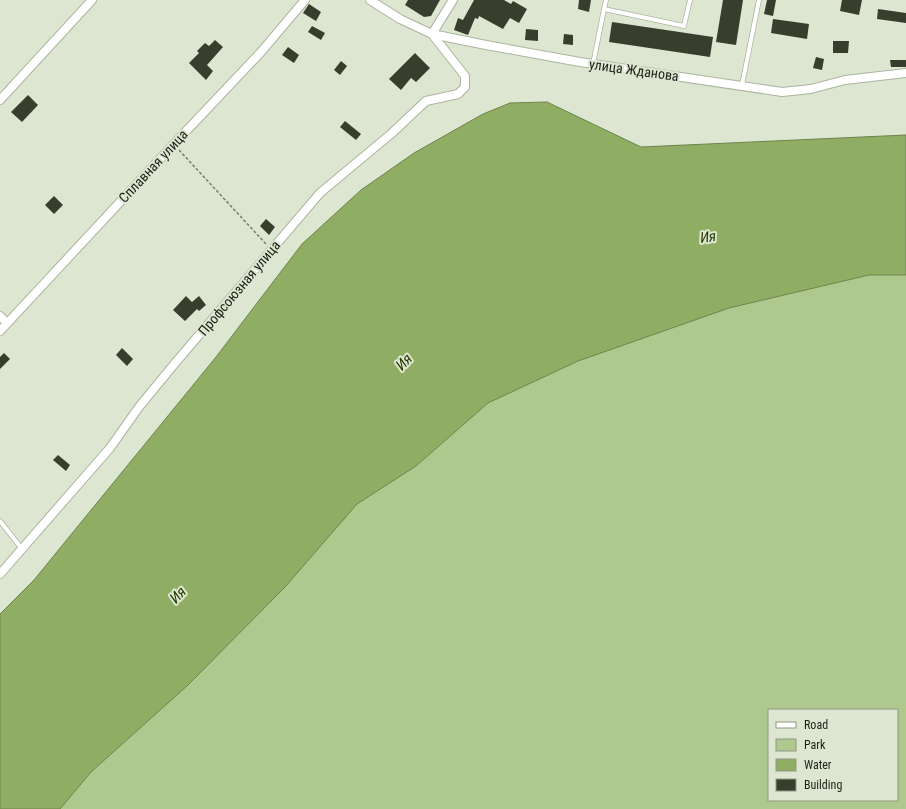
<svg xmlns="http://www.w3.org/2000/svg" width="906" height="809" font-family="'Roboto Condensed',sans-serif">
  <rect width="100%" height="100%" fill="#dce6d0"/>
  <!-- green -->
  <path fill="#afc88d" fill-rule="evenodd" d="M869 275H906V809H60L91 772 188 685 285 587 357 504 416 466 488 403 578 361 729 308ZM769 710H897V800H769Z"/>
  <!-- water -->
  <path fill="#90ae63" stroke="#6e834c" d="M547 102 641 147 906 135V275H869L729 308 578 361 488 403 416 466 357 504 285 587 188 685 91 772 60 809H0V614L34 580 216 357 302 244 361 190 414 153 483 114 510 103Z"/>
  <!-- building -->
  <g fill="#373e2d">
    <path d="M408 0H440L431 16 424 17 405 5Z"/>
    <path d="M474 0H504L511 4 513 1 527 9 519 23 510 18 503 29 479 16 478 19 475 18 468 35 454 30 458 18 463 20Z"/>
    <path d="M579 0H591L589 12 578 9Z"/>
    <path d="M723 0H743L736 45 716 42Z"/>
    <path d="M767 0H776L773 16 764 14Z"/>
    <path d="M842 0H862L859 15 840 11Z"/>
    <path d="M309 4 321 12 316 21 303 13Z"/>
    <path d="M878 9 906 13V23L877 19Z"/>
    <path d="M773 19 809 24 807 39 771 33Z"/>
    <path d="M612 22 713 37 710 57 609 42Z"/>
    <path d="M312 26 325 33 321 40 308 32Z"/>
    <path d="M526 29 538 30V41L525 40Z"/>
    <path d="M564 34 573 35V45L563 44Z"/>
    <path d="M215 40 223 47 207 65 213 71 206 80 189 63 199 53 197 51 205 43 209 46Z"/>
    <path d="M833 41H849L848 53H833Z"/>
    <path d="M288 47 299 55 294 63 282 55Z"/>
    <path d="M415 53 430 68 416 82 411 78 401 90 389 79Z"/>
    <path d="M816 57 824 59 822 70 813 68Z"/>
    <path d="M890 60H906V67H891Z"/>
    <path d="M341 61 347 66 340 75 334 70Z"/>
    <path d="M28 95 38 105 22 122 11 112Z"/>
    <path d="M345 121 361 134 356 140 340 127Z"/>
    <path d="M54 196 63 205 54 214 45 205Z"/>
    <path d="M266 219 275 227 269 235 260 226Z"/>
    <path d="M186 296 192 302 199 296 206 305 199 311 197 309 185 321 173 310Z"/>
    <path d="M122 348 133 359 127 366 116 355Z"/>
    <path d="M4 353 10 359 0 369V357Z"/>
    <path d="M58 455 70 465 66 471 53 460Z"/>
  </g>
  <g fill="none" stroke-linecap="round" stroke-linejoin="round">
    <!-- service casing -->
    <g stroke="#abb5a0" stroke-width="5.5">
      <g id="service">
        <path d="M604 9 606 0"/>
        <path d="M593 64 604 9 684 26 690 0"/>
        <path d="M742 85 759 0"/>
        <path d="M0 521 22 549"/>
      </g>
    </g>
    <!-- minor casing -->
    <g stroke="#abb5a0" stroke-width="10">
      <g id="minor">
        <path d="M370 0 400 19 432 34 486 45 580 62 782 92 811 89 845 80 906 73"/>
        <path d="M0 100 92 0"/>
        <path d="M0 316 7 323"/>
        <path d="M0 331 174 144 261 52 305 0"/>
        <path d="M0 574 110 448 139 407 176 362 320 193 392 133 426 101 458 94 465 87V76L432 34 453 0"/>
      </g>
    </g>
    <!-- path -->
    <path stroke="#767d6e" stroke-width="1.5" stroke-dasharray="3 2" stroke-linecap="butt" d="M179 150 266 244"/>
    <!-- service -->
    <use href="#service" stroke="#fff" stroke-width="4"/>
    <!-- minor -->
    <use href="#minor" stroke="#fff" stroke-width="8"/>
  </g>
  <g text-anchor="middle" stroke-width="4" stroke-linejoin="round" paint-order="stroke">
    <!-- street labels -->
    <g font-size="14" fill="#1d2018" stroke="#dce6d0">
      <text transform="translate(634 70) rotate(8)" y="5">улица Жданова</text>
      <text transform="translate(153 166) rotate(-47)" y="5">Сплавная улица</text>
      <text transform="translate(239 288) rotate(-50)" y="5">Профсоюзная улица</text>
    </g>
    <!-- water labels -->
    <g font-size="15" font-style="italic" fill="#273900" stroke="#dce6d0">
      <text transform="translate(708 237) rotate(-7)" y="5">Ия</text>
      <text transform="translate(404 362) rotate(-46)" y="5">Ия</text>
      <text transform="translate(178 595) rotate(-46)" y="5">Ия</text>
    </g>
  </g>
  <!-- legend -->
  <rect x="768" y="709" width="130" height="92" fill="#dce6d0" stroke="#909786"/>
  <rect x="776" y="722" width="20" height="6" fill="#ffffff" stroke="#909786"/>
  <text x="804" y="729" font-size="12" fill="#1d2018">Road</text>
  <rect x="776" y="739" width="20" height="12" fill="#afc88d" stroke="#909786"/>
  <text x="804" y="749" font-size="12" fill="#1d2018">Park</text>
  <rect x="776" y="759" width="20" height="12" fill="#90ae63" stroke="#909786"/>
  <text x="804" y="769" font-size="12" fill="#1d2018">Water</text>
  <rect x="776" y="779" width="20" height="12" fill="#373e2d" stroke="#909786"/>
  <text x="804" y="789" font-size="12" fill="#1d2018">Building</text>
</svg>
